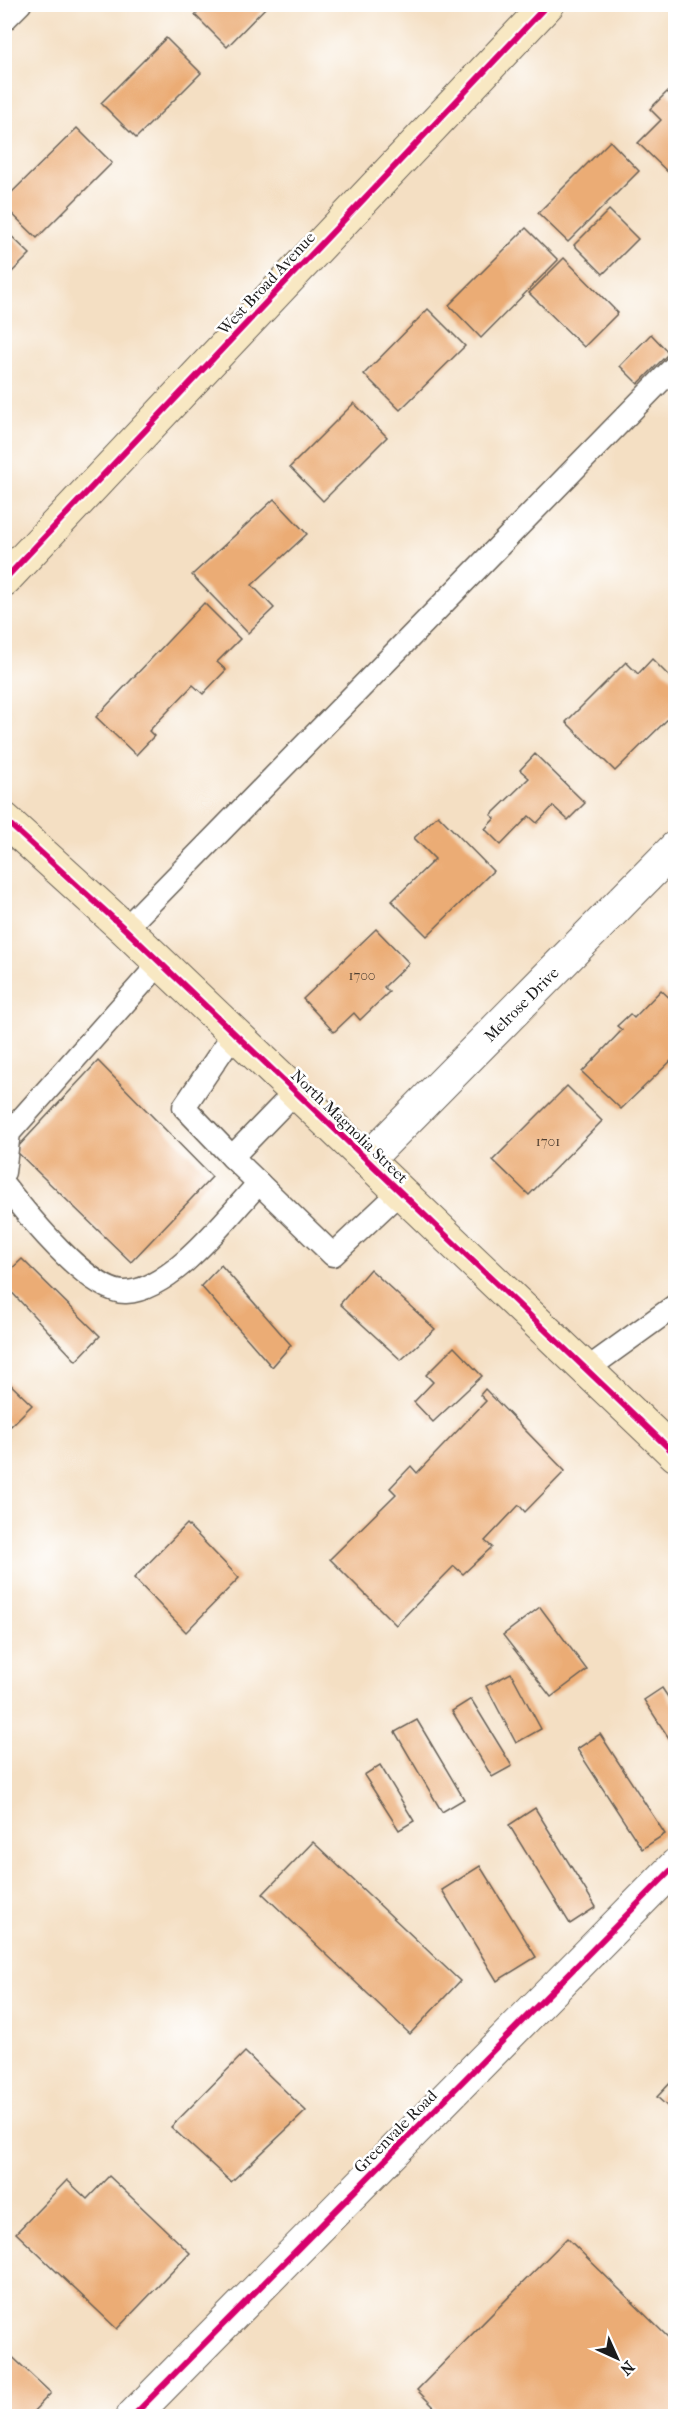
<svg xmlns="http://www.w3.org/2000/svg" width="680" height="2421" font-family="'IM FELL French Canon',serif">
  <rect width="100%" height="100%" fill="#fff"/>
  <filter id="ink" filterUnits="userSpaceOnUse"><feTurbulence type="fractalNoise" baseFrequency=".0167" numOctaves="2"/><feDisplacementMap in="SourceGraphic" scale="12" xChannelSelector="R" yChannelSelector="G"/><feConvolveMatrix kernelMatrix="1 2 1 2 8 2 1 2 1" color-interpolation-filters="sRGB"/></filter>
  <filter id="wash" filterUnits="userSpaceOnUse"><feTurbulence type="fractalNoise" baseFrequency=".008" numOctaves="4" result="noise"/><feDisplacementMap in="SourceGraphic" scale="24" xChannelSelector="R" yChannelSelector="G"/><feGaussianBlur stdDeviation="1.35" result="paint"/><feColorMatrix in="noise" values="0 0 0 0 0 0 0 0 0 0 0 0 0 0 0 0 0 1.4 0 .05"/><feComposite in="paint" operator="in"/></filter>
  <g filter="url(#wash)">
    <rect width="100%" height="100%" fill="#f4dfc3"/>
    <g id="blocks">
      <!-- building -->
      <g fill="#ebac75">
        <path d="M205 4H269L227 47 195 15Z"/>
        <path d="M166 38 201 73 136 138 101 103Z"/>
        <path d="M667 92 676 100V180L638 143 661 120 650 109Z"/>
        <path d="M77 128 112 163 37 238 4 206V200Z"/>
        <path d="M610 141 639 171 568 242 538 213Z"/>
        <path d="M609 210 638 239 603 274 574 245Z"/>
        <path d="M526 228 558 260 481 338 449 305Z"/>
        <path d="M4 229 30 254 4 280Z"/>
        <path d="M564 258 618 313 584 347 529 293Z"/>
        <path d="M428 309 465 346 400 410 364 374Z"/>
        <path d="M651 334 669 353 638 384 620 366Z"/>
        <path d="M354 403 387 437 323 501 290 467Z"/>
        <path d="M274 499 307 534 252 585 274 608 248 633 192 575Z"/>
        <path d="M204 603 240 639 217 662 226 670 203 694 193 685 149 731 154 736 136 755 96 717Z"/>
        <path d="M652 659 676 683V711L615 771 566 722 626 662 638 674Z"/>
        <path d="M535 754 585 803 568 820 553 806 537 823 529 816 501 845 485 829 495 818 491 815 529 778 520 770Z"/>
        <path d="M438 815 493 871 427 936 392 901 435 859 414 838Z"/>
        <path d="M376 929 409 963 384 987 389 992 360 1020 354 1013 334 1032 303 999Z"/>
        <path d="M661 990 676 1004V1056L621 1109 582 1072 622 1030 617 1026 630 1014 634 1018Z"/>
        <path d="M98 1061 212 1177 131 1262 15 1150Z"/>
        <path d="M567 1086 602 1121 529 1195 493 1160Z"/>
        <path d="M22 1259 100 1336 76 1361 4 1284V1276Z"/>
        <path d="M221 1265 291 1345 272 1367 201 1286Z"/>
        <path d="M370 1269 435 1329 401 1360 340 1304Z"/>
        <path d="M454 1347 482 1376 433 1422 414 1402 433 1382 426 1375Z"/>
        <path d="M5 1379 32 1405 11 1426 5 1420Z"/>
        <path d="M485 1389 565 1471 525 1512 519 1505 485 1541 492 1547 463 1574 454 1566 396 1625 330 1559 396 1494 390 1488 411 1466 417 1473 486 1401 480 1395Z"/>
        <path d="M187 1524 239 1578 186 1632 134 1578Z"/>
        <path d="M540 1607 587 1670 551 1697 503 1635Z"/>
        <path d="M511 1673 541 1729 516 1743 486 1686Z"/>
        <path d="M662 1688 676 1709V1749L644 1700Z"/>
        <path d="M471 1699 512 1766 492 1777 452 1711Z"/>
        <path d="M417 1720 464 1799 442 1812 395 1732Z"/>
        <path d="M600 1734 665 1834 642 1849 577 1749Z"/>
        <path d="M380 1765 414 1821 399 1830 364 1775Z"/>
        <path d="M535 1808 596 1907 570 1924 509 1825Z"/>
        <path d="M313 1842 460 1981 410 2034 263 1894Z"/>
        <path d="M480 1866 536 1957 497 1981 442 1890Z"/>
        <path d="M245 2052 306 2111 231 2182 171 2127Z"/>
        <path d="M676 2077V2114L657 2097Z"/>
        <path d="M109 2176 190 2253 117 2329 16 2233 67 2180 87 2199Z"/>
        <path d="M567 2238 676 2345V2416H443L417 2390Z"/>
        <path d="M4 2349 51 2393 29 2416H4Z"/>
      </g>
    </g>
  </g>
  <g filter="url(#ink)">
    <use href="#blocks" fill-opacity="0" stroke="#686056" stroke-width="1.5"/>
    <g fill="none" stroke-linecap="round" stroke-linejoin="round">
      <!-- lane casing -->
      <g stroke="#686056" stroke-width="25">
        <g id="lane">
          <path d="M4 20 20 4"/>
          <path d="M125 929 676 365"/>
          <path d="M295 1092 232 1157 333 1255 400 1192"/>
          <path d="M232 1157 184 1107 234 1033"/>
          <path d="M4 1172 9 1133 160 963"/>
          <path d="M4 1185C25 1212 90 1294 126 1292 173 1290 228 1216 259 1183"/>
          <path d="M586 1370 676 1305"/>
        </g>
      </g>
      <!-- street casing -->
      <g stroke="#686056" stroke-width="35">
        <g id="street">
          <path d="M367 1160 676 847"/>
          <path d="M133 2416 676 1865"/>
        </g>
      </g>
      <!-- secondary casing -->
      <g stroke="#686056" stroke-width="35">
        <g id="secondary">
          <path d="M4 580 548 4"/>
          <path d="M4 819 125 929 676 1455"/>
        </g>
      </g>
      <!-- lane -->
      <use href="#lane" stroke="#fff" stroke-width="22"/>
      <!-- street -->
      <use href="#street" stroke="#fff" stroke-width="33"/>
      <!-- secondary -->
      <use href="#secondary" stroke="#f8e8c3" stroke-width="33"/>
      <!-- cycleway casing -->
      <g stroke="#fff" stroke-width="10">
        <g id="cycleway">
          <path d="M4 580 548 4"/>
          <path d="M4 819 125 929 676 1455"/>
          <path d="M133 2416 676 1865"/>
        </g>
      </g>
      <!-- cycleway -->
      <use href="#cycleway" stroke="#d6006c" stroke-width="6"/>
    </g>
  </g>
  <g text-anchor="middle" stroke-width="5" stroke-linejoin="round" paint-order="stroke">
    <!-- number labels -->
    <g font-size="14" fill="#504032">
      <text x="362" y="980">1700</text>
      <text x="548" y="1146">1701</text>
    </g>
    <!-- street labels -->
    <g font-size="16" fill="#1c1c1c" stroke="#fff">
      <text transform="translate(266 283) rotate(-47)" y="6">West Broad Avenue</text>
      <text transform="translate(521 1004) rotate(-45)" y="6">Melrose Drive</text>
      <text transform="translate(350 1126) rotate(44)" y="6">North Magnolia Street</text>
      <text transform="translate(395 2131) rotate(-45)" y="6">Greenvale Road</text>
    </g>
  </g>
  <!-- margin -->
  <rect width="680" height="2421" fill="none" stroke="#fff" stroke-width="24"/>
  <!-- north arrow -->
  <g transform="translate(617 2358) rotate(135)" stroke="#ffffff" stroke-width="4.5" paint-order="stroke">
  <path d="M0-4.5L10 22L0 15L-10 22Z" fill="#1c1c1c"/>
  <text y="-9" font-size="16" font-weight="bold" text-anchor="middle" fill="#1c1c1c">N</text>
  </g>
</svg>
